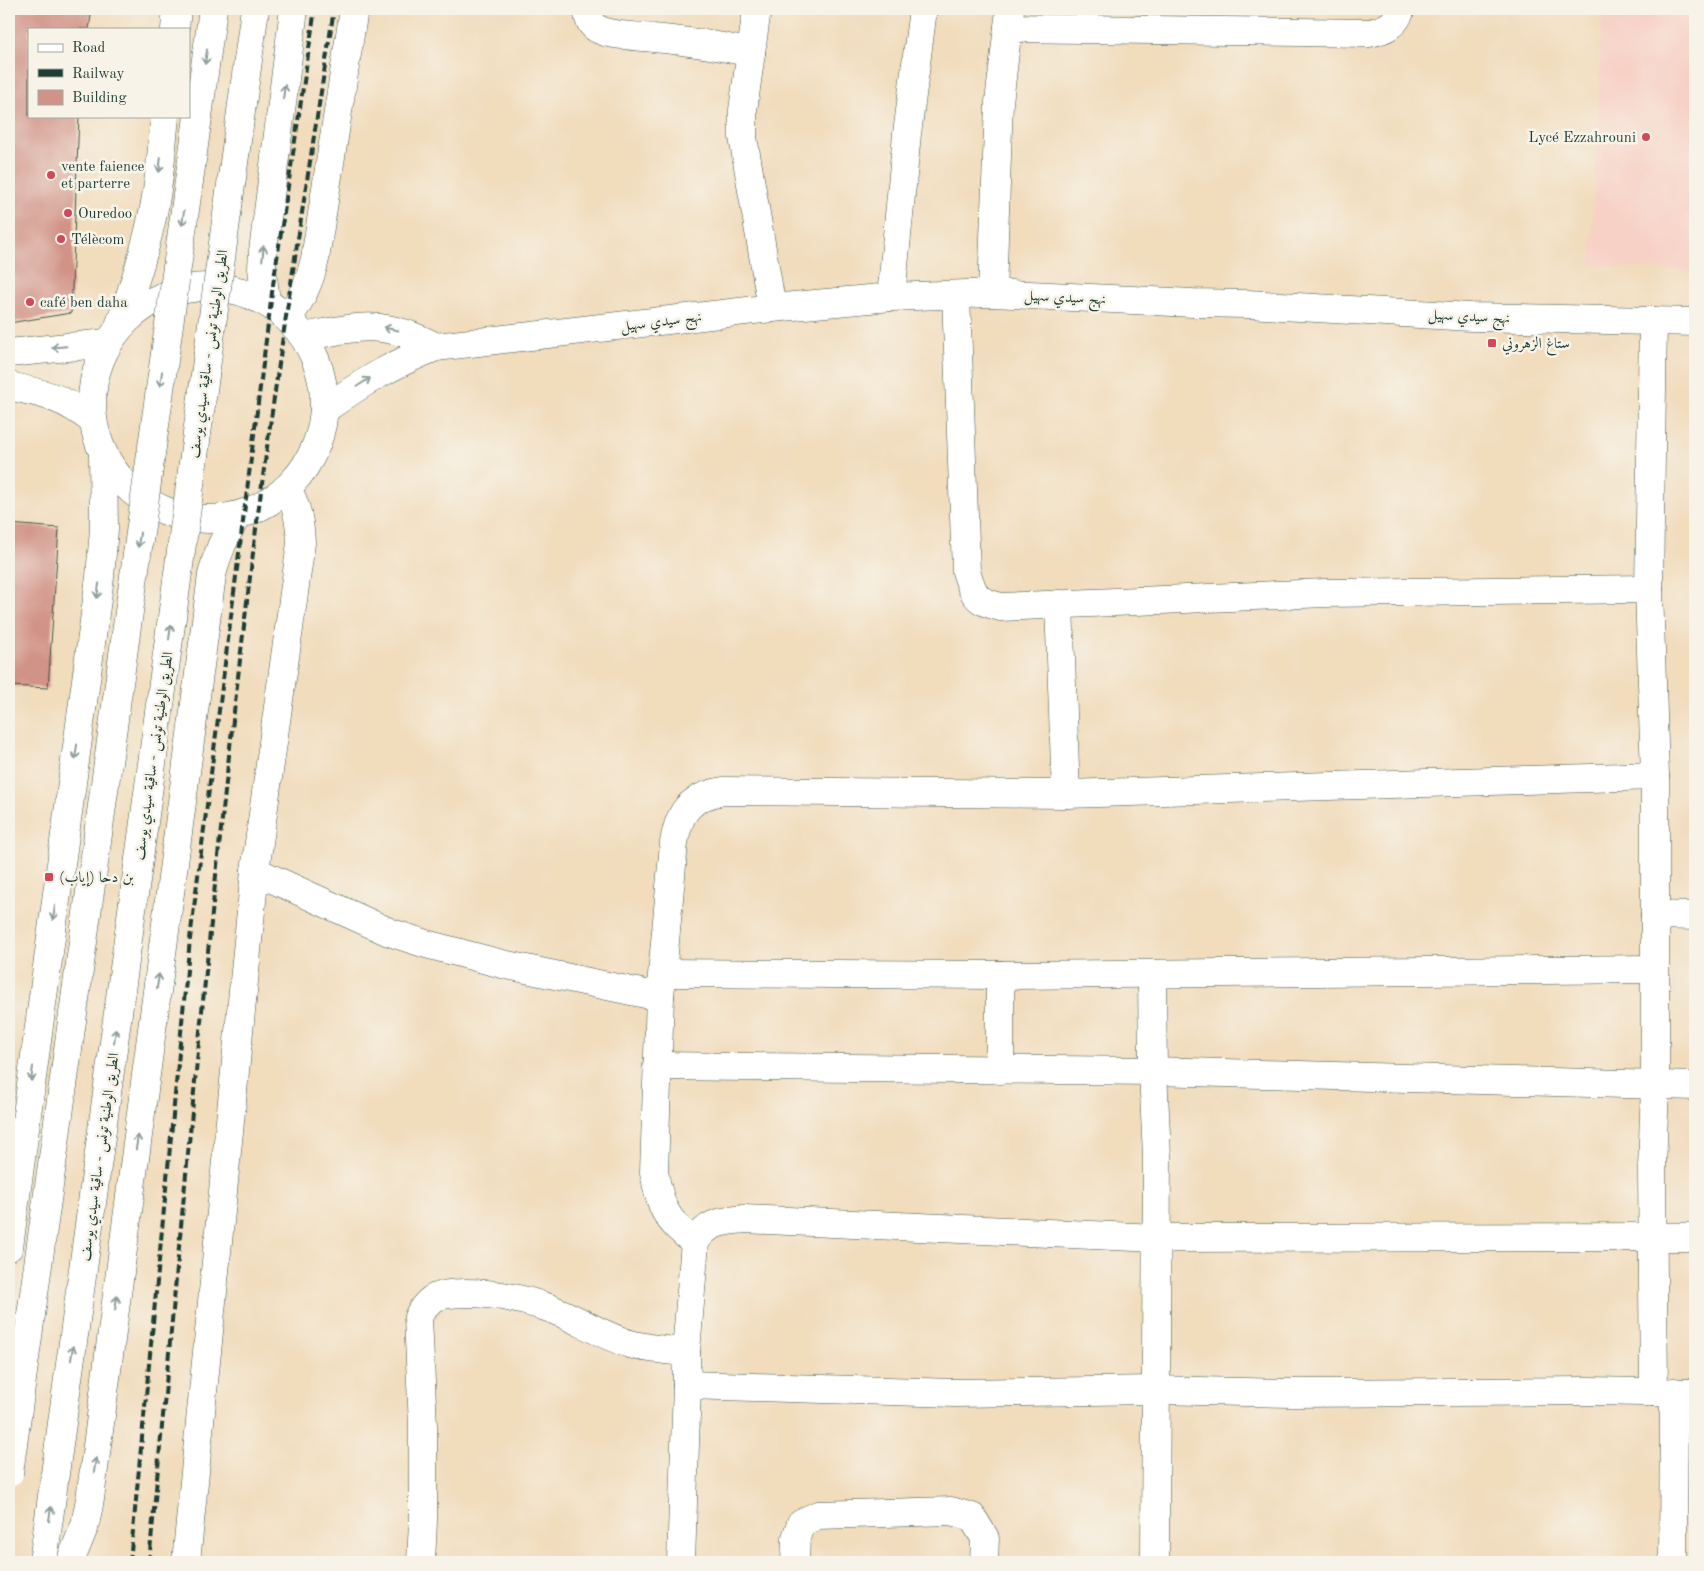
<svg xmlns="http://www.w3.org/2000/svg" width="1704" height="1571" font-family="'Old Standard TT',Amiri,serif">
  <rect width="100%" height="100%" fill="#f7f3e8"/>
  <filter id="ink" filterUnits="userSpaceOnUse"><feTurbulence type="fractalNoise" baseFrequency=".02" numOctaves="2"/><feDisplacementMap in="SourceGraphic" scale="10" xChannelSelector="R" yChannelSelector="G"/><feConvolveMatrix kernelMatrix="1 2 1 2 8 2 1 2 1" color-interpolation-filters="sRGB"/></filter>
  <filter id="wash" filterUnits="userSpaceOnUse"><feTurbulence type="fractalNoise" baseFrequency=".0096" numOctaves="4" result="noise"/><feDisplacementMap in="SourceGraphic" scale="20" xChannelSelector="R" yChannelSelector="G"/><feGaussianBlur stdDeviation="1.12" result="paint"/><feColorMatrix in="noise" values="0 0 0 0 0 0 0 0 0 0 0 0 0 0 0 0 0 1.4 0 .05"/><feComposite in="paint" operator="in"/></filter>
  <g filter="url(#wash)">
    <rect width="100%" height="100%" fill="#f1dcbc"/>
    <!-- built -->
    <path fill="#f7d1c6" d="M1602 9H1695V271L1591 266Z"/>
    <g id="blocks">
      <!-- building -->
      <g fill="#d19387">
        <path d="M9 9H92L89 29H29V116H79L71 313 9 323Z"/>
        <path d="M9 524 59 528 48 688 9 686Z"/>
      </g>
    </g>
  </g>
  <g filter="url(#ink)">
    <use href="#blocks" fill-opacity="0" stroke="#3e5548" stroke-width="1"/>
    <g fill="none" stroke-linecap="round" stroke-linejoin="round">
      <!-- street casing -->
      <g stroke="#3e5548" stroke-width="29">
        <g id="street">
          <path d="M588 9C587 17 591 27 600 30 612 36 638 36 653 38 686 41 718 45 751 53"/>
          <path d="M757 9 743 110V137L772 308"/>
          <path d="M1008 28 1369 33C1385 30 1396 25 1401 9"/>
          <path d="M175 29 177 9"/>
          <path d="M992 293 999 102 1010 10"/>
          <path d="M956 295 966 571C974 596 975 601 1001 607L1325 593 1649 589"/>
          <path d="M891 297 907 134 923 9"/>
          <path d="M266 302 262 268 263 251 294 9"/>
          <path d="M288 318C302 299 310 282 315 259L354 9"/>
          <path d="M1653 321 1649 589 1655 776V1085L1652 1169 1654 1392"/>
          <path d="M118 329C133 289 146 249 154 208 160 178 162 146 165 116"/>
          <path d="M1059 604 1066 794"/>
          <path d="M255 871 389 932 426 944 502 964 660 997"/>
          <path d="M1655 915 1695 916"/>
          <path d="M663 973 1000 975 1654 969"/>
          <path d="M1152 975 1153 1071 1157 1156 1155 1562"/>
          <path d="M657 1066 1153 1071 1695 1086"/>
          <path d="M1000 1070V975"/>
          <path d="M695 1242C665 1220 661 1208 654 1172L660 997 674 843C679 811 690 797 723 791L1066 794 1655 776"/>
          <path d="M9 1247 100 577 104 529 103 455"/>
          <path d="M687 1385 955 1393 1155 1390 1292 1393 1590 1391 1695 1393"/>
          <path d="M70 1562 85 1525 90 1499 212 575C217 553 225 535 237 516"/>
          <path d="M186 1562 255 871 301 543C300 522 297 506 287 488"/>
          <path d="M421 1562 423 1521V1426L418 1317C429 1295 440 1294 464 1293 492 1293 520 1298 546 1307 575 1317 600 1335 630 1344 648 1349 667 1350 686 1352"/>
          <path d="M681 1562 687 1385 686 1352 695 1242C709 1221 721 1222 744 1219L1157 1238 1695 1237"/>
          <path d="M795 1562 796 1538 801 1523 818 1515 951 1511 972 1517 985 1538 984 1562"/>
          <path d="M1673 1562 1674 1392"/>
        </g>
      </g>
      <!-- secondary casing -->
      <g stroke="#3e5548" stroke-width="29">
        <g id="secondary">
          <circle cx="208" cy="403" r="116"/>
          <path d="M304 337C360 326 383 319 436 347"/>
          <path d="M9 353 107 343"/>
          <path d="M9 386C45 394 63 397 92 420"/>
          <path d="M324 410C361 383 393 364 436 347L772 308 891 297 992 293 1193 303 1247 304 1471 317 1695 322"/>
        </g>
      </g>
      <!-- street -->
      <use href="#street" stroke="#fff" stroke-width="28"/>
      <!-- secondary -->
      <use href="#secondary" stroke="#fff" stroke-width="28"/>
      <!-- rail -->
      <g stroke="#1f3d34" stroke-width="4" stroke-dasharray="8 4" stroke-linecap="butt">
        <path d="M130 1562 190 939 273 285 315 9"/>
        <path d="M149 1562C181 1231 210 899 251 569 274 382 305 195 334 9"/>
      </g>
      <!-- highway-bridge casing -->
      <g stroke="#3e5548" stroke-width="29" stroke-linecap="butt">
        <g id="highway-bridge">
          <path d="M9 1473 213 9"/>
          <path d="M43 1562 255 9"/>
        </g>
      </g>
      <!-- highway-bridge -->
      <use href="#highway-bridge" stroke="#fff" stroke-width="28"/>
    </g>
    <!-- one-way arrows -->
    <defs><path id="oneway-shaft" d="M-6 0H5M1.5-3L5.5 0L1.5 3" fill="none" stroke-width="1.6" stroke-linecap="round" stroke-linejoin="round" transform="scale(1.25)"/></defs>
    <g stroke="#8f9e9a">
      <use href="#oneway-shaft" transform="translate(206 57) rotate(98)"/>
      <use href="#oneway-shaft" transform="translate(284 92) rotate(-83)"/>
      <use href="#oneway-shaft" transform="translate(160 165) rotate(96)"/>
      <use href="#oneway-shaft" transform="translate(183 218) rotate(98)"/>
      <use href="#oneway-shaft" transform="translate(263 253) rotate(-84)"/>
      <use href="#oneway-shaft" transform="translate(391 329) rotate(-169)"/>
      <use href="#oneway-shaft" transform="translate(59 347) rotate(175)"/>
      <use href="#oneway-shaft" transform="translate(161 379) rotate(98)"/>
      <use href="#oneway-shaft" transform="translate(364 382) rotate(-32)"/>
      <use href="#oneway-shaft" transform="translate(139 540) rotate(98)"/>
      <use href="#oneway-shaft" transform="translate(98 591) rotate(98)"/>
      <use href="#oneway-shaft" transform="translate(170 632) rotate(-82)"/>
      <use href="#oneway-shaft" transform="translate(76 752) rotate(98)"/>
      <use href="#oneway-shaft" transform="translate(54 913) rotate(98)"/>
      <use href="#oneway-shaft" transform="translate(158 981) rotate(-82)"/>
      <use href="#oneway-shaft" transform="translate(115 1036) rotate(-82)"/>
      <use href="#oneway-shaft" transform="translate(32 1074) rotate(98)"/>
      <use href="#oneway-shaft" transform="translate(137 1142) rotate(-82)"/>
      <use href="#oneway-shaft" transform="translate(116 1303) rotate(-82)"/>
      <use href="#oneway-shaft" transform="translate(72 1353) rotate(-82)"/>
      <use href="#oneway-shaft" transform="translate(95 1465) rotate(-82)"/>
      <use href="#oneway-shaft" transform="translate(50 1514) rotate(-82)"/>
    </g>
  </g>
  <!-- markers -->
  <g fill="#d1495b" stroke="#f7f3e8" stroke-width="2">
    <circle cx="1646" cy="137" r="5"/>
    <circle cx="51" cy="175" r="5"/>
    <circle cx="68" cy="213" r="5"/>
    <circle cx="61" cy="239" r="5"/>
    <circle cx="30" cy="302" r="5"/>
    <rect x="1487" y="338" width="10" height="10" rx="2.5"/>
    <rect x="44" y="872" width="10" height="10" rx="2.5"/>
  </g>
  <g text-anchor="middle" stroke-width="5" stroke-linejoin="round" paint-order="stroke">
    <!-- poi labels -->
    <g font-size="15" fill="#1f3d34" stroke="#f7f3e8" text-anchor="start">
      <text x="1636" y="142" text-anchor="end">Lycé Ezzahrouni</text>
      <text x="61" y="171">vente faience<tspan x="61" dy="17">et parterre</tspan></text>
      <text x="78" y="218">Ouredoo</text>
      <text x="71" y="244">Télècom</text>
      <text x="40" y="307">café ben daha</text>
      <text x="1502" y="348">ستاغ الزهروني</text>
      <text x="59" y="882">بن دحا (إياب)</text>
    </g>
    <!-- street labels -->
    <g font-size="15" fill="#1f3d34" stroke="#f7f3e8">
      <text transform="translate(1065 297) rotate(3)" y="5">نهج سيدي سهيل</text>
      <text transform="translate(1469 316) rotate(3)" y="5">نهج سيدي سهيل</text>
      <text transform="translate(661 321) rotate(-7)" y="5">نهج سيدي سهيل</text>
      <text transform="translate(208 354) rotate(-82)" y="5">الطريق الوطنية تونس - ساقية سيدي يوسف</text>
      <text transform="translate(153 756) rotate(-82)" y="5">الطريق الوطنية تونس - ساقية سيدي يوسف</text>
      <text transform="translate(99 1157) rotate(-82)" y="5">الطريق الوطنية تونس - ساقية سيدي يوسف</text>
    </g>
  </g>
  <!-- margin -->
  <rect width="1704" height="1571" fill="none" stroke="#f7f3e8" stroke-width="30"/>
  <!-- legend -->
  <rect x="28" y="28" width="162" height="90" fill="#f7f3e8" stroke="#a1aaa0"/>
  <rect x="38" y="44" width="25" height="8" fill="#ffffff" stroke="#a1aaa0"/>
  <text x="72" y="52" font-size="15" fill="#1f3d34">Road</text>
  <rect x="38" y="69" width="25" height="8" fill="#1f3d34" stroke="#a1aaa0"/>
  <text x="72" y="78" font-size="15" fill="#1f3d34">Railway</text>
  <rect x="38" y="90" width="25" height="15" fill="#d19387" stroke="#a1aaa0"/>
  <text x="72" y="102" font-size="15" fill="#1f3d34">Building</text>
</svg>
